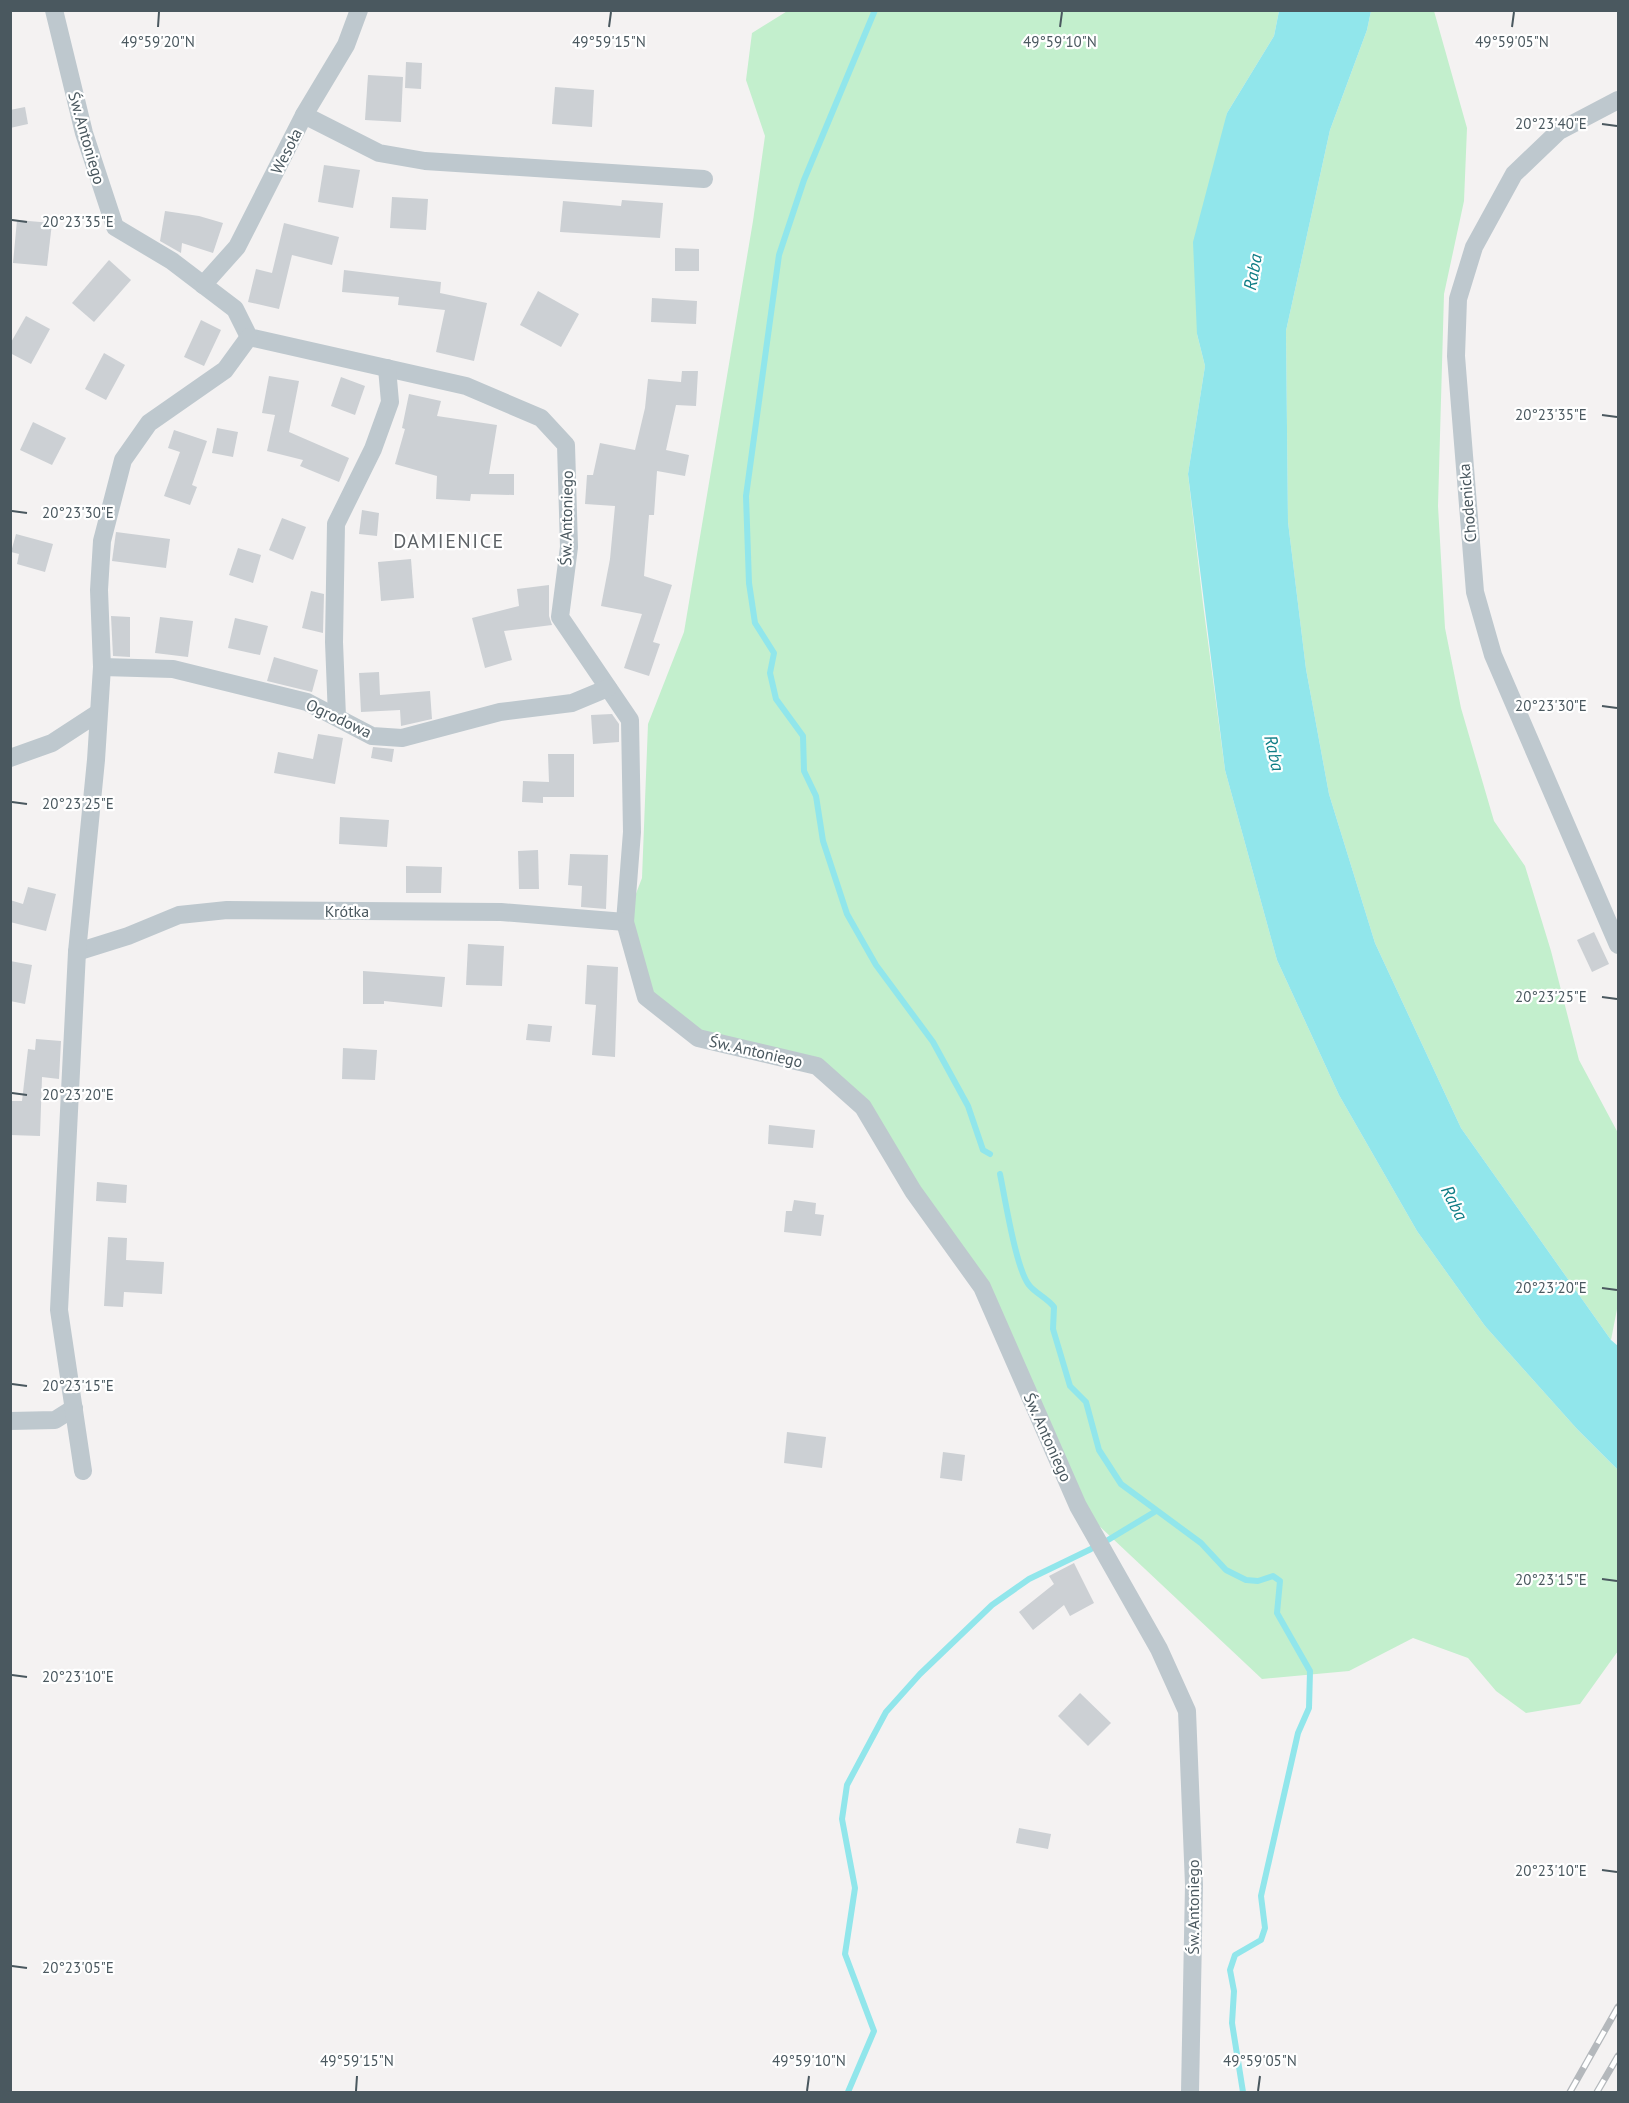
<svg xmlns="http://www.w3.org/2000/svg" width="1629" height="2103" font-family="'PT Sans',sans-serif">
  <rect width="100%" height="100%" fill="#f4f2f2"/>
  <!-- green -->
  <g fill="#c3efcd">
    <path d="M789 10 1279 11 1274 36 1227 113 1197 334 1205 366 1188 474 1203 604 1225 770 1277 960 1339 1095 1417 1231 1485 1326 1577 1429 1618 1470V1651L1580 1704 1526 1713 1496 1691 1468 1658 1413 1638 1349 1671 1262 1679 1078 1506 982 1287 863 1107 817 1066 698 1038 646 997 625 922 642 878 648 724 684 632 753 221 765 136 746 80 752 33Z"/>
    <path d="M1371 11H1434L1467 128 1464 201 1444 294 1438 506 1445 628 1461 708 1494 821 1525 866 1551 951 1579 1060 1618 1133V1304L1611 1340 1461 1128 1375 943 1329 794 1306 669 1288 522 1286 331 1330 130 1367 30Z"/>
  </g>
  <!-- water -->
  <path fill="#91e6eb" d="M1279 11H1371L1367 30 1330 130 1286 331 1288 522 1306 669 1329 794 1375 943 1461 1128 1611 1340 1618 1346V1470L1577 1429 1485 1326 1417 1231 1339 1095 1277 960 1225 770 1188 474 1205 366 1197 334 1193 242 1227 113 1274 36Z"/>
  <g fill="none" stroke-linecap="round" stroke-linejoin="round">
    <!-- stream -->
    <g stroke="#91e6eb" stroke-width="6">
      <path d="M875 10 804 180 779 255 746 496 749 583 755 623 774 653 770 673 776 699 803 736 804 771 816 796 823 841 847 914 876 965 933 1042 968 1106 983 1150 990 1154"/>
      <path d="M1000 1174C1005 1198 1016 1269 1029 1285 1035 1293 1047 1298 1054 1307L1053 1329 1070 1386 1086 1402 1099 1450 1121 1484 1201 1543 1226 1570 1246 1580 1258 1581 1273 1576 1280 1581 1277 1613 1310 1671 1309 1708 1298 1733 1261 1896 1265 1928 1261 1940 1235 1955 1230 1970 1234 1991 1232 2023 1243 2092"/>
      <path d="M1108 1540 1156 1511"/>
      <path d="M848 2092 874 2031 845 1954 855 1888 842 1819 847 1785 886 1712 920 1674 992 1605 1029 1579 1091 1549"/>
    </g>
  </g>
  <!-- building -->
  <g fill="#ccd0d4">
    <path d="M406 62 422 63 421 89 405 88Z"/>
    <path d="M368 75 403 77 401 122 365 120Z"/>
    <path d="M555 87 594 90 592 127 552 124Z"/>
    <path d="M25 107 28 124 10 128V110Z"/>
    <path d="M324 165 360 170 353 208 318 202Z"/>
    <path d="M392 197 428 199 426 230 390 228Z"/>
    <path d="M622 200 663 203 660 238 560 232 563 201 621 206Z"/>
    <path d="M165 211 199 216 223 223 213 253 182 243 181 253 160 241Z"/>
    <path d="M17 220 52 223 47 266 13 263Z"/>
    <path d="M284 223 339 237 332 265 292 255 279 309 248 302 256 269 272 273Z"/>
    <path d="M675 248 699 249V271H675Z"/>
    <path d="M109 260 131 280 94 322 72 303Z"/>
    <path d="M344 270 441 282 440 293 487 303 474 361 436 352 445 310 398 305 399 297 342 292Z"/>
    <path d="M538 291 579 314 561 347 520 325Z"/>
    <path d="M652 298 697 301 696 324 651 322Z"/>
    <path d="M26 316 50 329 31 364 10 353V344Z"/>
    <path d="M201 320 221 330 204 366 184 357Z"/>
    <path d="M104 353 125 365 106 400 85 389Z"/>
    <path d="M682 371H698L696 406 676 405 666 450 689 455 685 476 657 471 654 515H649L644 576 672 585 653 642 660 644 649 676 624 668 642 614 601 606 610 559 615 506 585 504 587 475H593L600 443 635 450 645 408 648 379 681 382Z"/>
    <path d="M269 376 299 381 289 432 349 458 339 482 300 466 303 460 267 451 275 415 262 413Z"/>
    <path d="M341 377 365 386 355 415 331 406Z"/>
    <path d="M409 394 441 401 437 416 497 425 489 474H514V495L471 494 470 501 436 499 437 476 395 464 405 429 402 428Z"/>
    <path d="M33 422 66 438 52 465 20 450Z"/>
    <path d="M217 428 238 432 233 457 212 453Z"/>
    <path d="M174 430 207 441 192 485 197 487 190 505 164 496 180 452 168 448Z"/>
    <path d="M362 510 379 513 377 536 359 534Z"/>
    <path d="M282 518 306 527 293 560 269 550Z"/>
    <path d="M116 532 170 539 166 568 112 561Z"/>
    <path d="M16 534 53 544 45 572 17 564 19 554 11 552Z"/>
    <path d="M238 548 261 555 253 583 229 575Z"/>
    <path d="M411 559 414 598 381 601 378 562Z"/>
    <path d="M549 585V616L552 625 504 631 512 660 485 668 472 618 519 606 517 589Z"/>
    <path d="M311 591 324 594 323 633 302 628Z"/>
    <path d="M111 616 130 617V657L113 656Z"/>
    <path d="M160 617 193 621 188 657 155 653Z"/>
    <path d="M235 618 268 626 260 655 228 648Z"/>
    <path d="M274 657 318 670 312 692 267 681Z"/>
    <path d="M379 672 380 695 430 691 432 719 401 726 400 710 361 712 359 673Z"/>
    <path d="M612 714 619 724V742L593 744 591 715Z"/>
    <path d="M318 734 343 738 335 784 274 773 278 752 313 759Z"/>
    <path d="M373 747 394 749 392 762 371 758Z"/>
    <path d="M548 754H574V797H543V803L522 802 523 781 549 782Z"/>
    <path d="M340 817 389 820 387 847 339 844Z"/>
    <path d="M538 850 539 889H519L518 851Z"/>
    <path d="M570 854 608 855 606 909 581 907 582 886 568 885Z"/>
    <path d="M406 866 442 867 441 893H406Z"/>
    <path d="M28 887 56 894 46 931 10 922V900L23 904Z"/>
    <path d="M1594 932 1609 964 1592 972 1577 940Z"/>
    <path d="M468 944 504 946 502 986 466 985Z"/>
    <path d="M10 961 32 965 25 1004 10 1001Z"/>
    <path d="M587 965 618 967 615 1057 592 1055 596 1005 585 1004Z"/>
    <path d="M363 971 445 977 442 1007 384 1001V1004H363Z"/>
    <path d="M528 1024 552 1026 550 1042 526 1040Z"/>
    <path d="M36 1039 61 1041 59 1079 42 1077 40 1136 10 1135V1101H22L28 1049 35 1050Z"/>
    <path d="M343 1048 377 1050 375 1080 342 1079Z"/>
    <path d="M769 1125 815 1130 813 1148 768 1144Z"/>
    <path d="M97 1182 127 1185 126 1203 96 1201Z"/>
    <path d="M794 1200 816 1203 815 1214 824 1215 821 1236 784 1232 786 1211H792Z"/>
    <path d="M108 1237 127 1238 126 1260 164 1262 162 1294 124 1292 123 1307 104 1306Z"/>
    <path d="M787 1432 826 1437 822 1468 784 1463Z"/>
    <path d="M943 1452 965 1455 962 1481 940 1478Z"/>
    <path d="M1074 1563 1094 1603 1070 1616 1064 1605 1033 1630 1019 1612 1054 1584 1049 1576Z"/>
    <path d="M1080 1693 1111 1723 1088 1746 1058 1716Z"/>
    <path d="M1019 1828 1051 1834 1048 1849 1016 1843Z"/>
  </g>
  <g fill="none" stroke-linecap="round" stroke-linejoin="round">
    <!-- minor -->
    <g stroke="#bec8ce" stroke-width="18">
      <path d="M54 10 84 133 115 227 172 261 235 309 249 337 466 386 541 418 566 445 569 547 560 617 630 720 632 832 625 922 646 997 698 1038 817 1066 863 1107 913 1191 982 1287 1078 1506 1159 1649 1187 1711 1194 1885 1190 2092"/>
      <path d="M1618 100 1559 131 1514 174 1474 247 1458 299 1456 356 1475 592 1493 655 1618 945"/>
      <path d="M304 115 379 153 425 161 704 179"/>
      <path d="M203 285 237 247 304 115 346 45 359 10"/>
      <path d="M102 667 173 669 307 702 372 736 402 738 500 712 572 703 608 688"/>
      <path d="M337 717 334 642 336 524 373 449 390 402 387 368"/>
      <path d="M10 758 52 743 98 713"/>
      <path d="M77 952 128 936 179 915 227 910 501 912 625 922"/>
      <path d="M10 1421 55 1420 74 1408"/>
      <path d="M83 1471 59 1310 77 952 96 760 102 667 99 590 102 541 123 460 149 423 225 370 249 337"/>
    </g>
    <!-- rail casing -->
    <g stroke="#b4b8bc" stroke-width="7">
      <g id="rail">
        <path d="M1570 2092 1618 2007"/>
        <path d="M1597 2092 1618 2056"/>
      </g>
    </g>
    <!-- rail -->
    <use href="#rail" stroke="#fff" stroke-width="4.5" stroke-dasharray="14" stroke-linecap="butt"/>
  </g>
  <!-- ticks -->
  <path fill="none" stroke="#4a585f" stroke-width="2" d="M158 27 159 12M609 27 611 12M1060 27 1062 12M1512 27 1514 12M1602 124 1617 126M12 220 27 222M1602 415 1617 417M12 511 27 513M1602 706 1617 708M12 802 27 804M1602 997 1617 999M12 1093 27 1095M1602 1288 1617 1290M12 1384 27 1386M1602 1579 1617 1581M12 1675 27 1677M1602 1870 1617 1872M12 1966 27 1968M356 2091 357 2076M807 2091 809 2076M1258 2091 1260 2076"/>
  <g text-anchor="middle" stroke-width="4.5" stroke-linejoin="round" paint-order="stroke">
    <!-- street labels -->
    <g font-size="16" fill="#4a585f" stroke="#fff">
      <text transform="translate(87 138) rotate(74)" y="6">Św. Antoniego</text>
      <text transform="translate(286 151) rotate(-63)" y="6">Wesoła</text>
      <text transform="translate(1467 503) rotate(-95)" y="6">Chodenicka</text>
      <text transform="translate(566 518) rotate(-89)" y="6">Św. Antoniego</text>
      <text transform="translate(339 718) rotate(25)" y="6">Ogrodowa</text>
      <text x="347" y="917">Krótka</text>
      <text transform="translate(756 1051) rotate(13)" y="6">Św. Antoniego</text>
      <text transform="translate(1048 1437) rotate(66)" y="6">Św. Antoniego</text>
      <text transform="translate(1193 1907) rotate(-90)" y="6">Św. Antoniego</text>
    </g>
    <!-- water labels -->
    <g font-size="18" font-style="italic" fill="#107e86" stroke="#fff">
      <text transform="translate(1253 272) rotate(-80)" y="6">Raba</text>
      <text transform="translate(1274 753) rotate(77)" y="6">Raba</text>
      <text transform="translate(1454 1203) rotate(63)" y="6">Raba</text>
    </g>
    <!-- quarter labels -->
    <g font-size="20" letter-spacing="1.5" fill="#5e6367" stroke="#fff">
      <text x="449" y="548">DAMIENICE</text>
    </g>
  </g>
  <g font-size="15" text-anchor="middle" fill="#4a585f" stroke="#fff" stroke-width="4.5" stroke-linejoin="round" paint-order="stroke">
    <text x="158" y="47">49°59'20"N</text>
    <text x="609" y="47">49°59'15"N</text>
    <text x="1060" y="47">49°59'10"N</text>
    <text x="1512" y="47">49°59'05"N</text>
    <text x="1551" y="129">20°23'40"E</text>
    <text x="78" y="227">20°23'35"E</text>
    <text x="1551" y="420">20°23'35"E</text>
    <text x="78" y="518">20°23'30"E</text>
    <text x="1551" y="711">20°23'30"E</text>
    <text x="78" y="809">20°23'25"E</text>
    <text x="1551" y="1002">20°23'25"E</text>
    <text x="78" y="1100">20°23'20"E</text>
    <text x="1551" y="1293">20°23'20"E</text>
    <text x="78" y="1391">20°23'15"E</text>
    <text x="1551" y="1585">20°23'15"E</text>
    <text x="78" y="1682">20°23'10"E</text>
    <text x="1551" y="1876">20°23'10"E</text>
    <text x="78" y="1973">20°23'05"E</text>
    <text x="357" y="2066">49°59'15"N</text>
    <text x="809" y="2066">49°59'10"N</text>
    <text x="1260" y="2066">49°59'05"N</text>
  </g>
  <!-- border -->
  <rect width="1629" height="2103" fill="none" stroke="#4a585f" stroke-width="24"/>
</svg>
